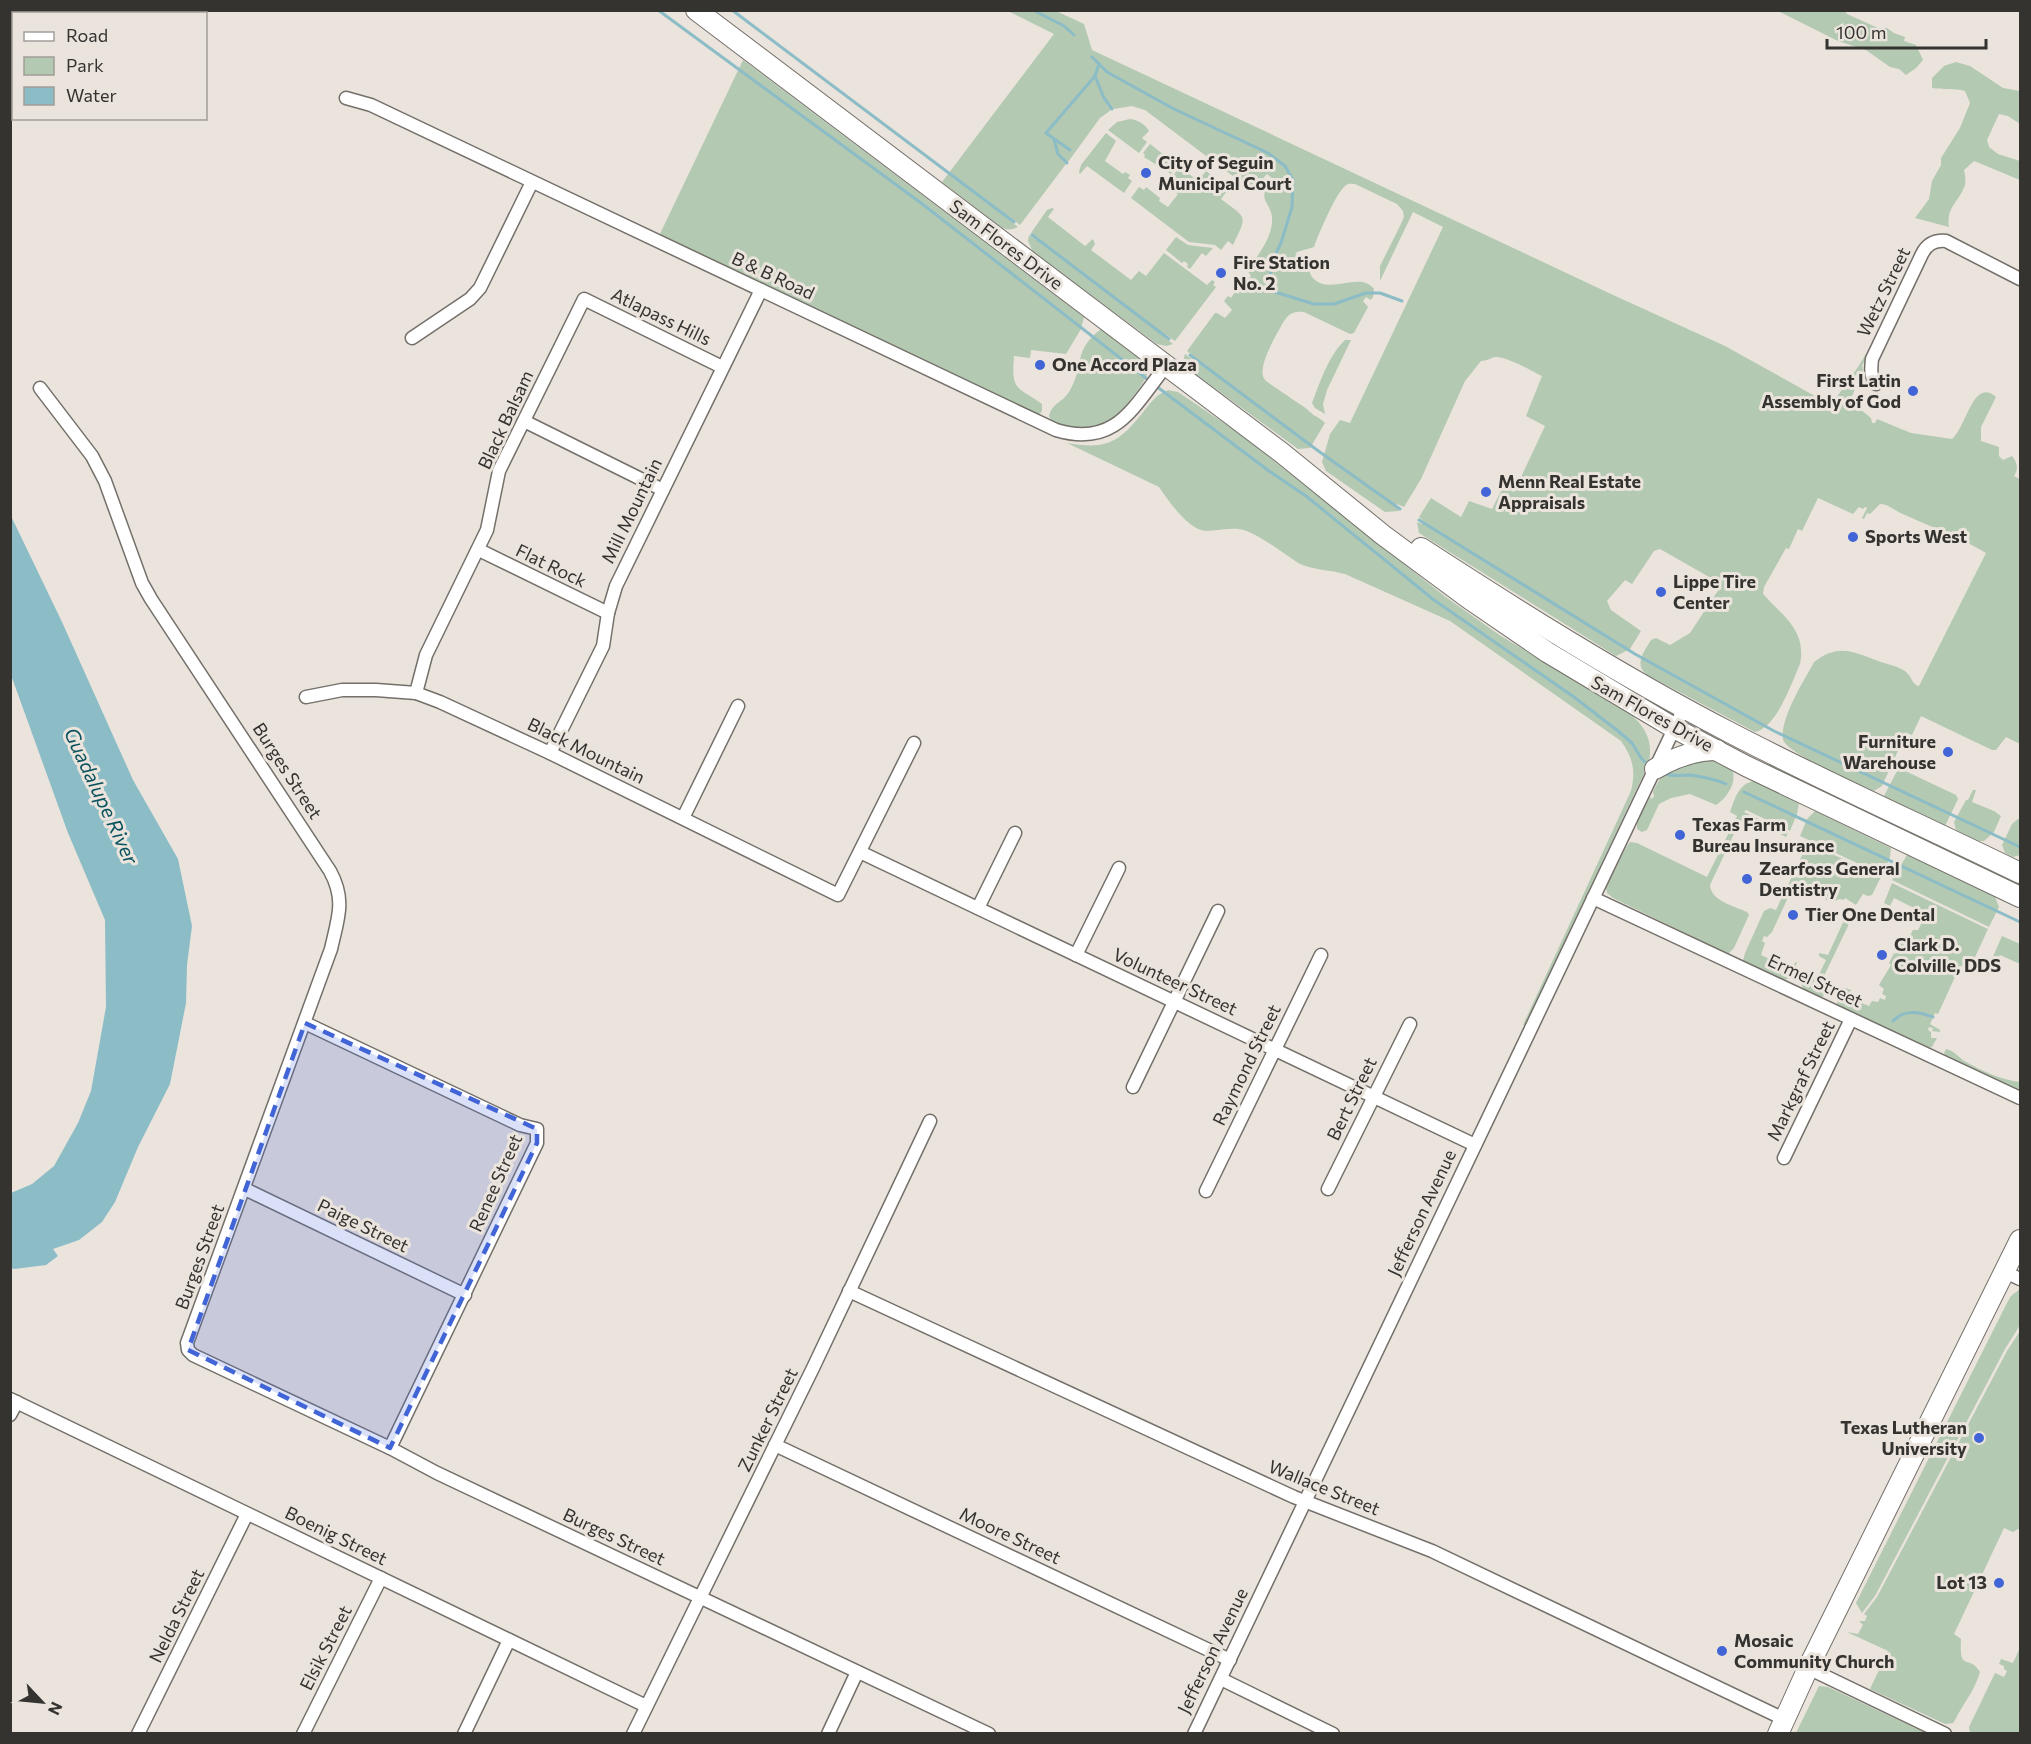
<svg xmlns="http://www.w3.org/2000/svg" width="2031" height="1744" font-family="Commissioner,sans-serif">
  <rect width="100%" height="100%" fill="#eae4dd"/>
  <!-- green -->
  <g fill="#b3c9b2">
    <path d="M1008 11H1056L1084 24 1092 50 1611 294 1725 346 1831 405 1858 367 1869 349 1870 350 1862 366 1863 370 1850 401 1871 418 1872 423H1875L1877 419 1911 433 1952 439C1967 426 1973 377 1996 397L1981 427V441L1999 447V456L2003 460 2012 456C2017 462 2019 469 2014 476L2020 479V744L2006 737 1996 750H1992L1921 716 1912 735 1906 733 1882 786 1874 791C1859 784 1785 753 1783 739 1780 718 1804 681 1814 662 1840 642 1855 653 1881 662 1890 665 1902 667 1908 674 1911 677 1912 682 1916 685L1919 686 1986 553C1961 538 1932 527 1905 515 1896 512 1889 504 1880 504L1870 514 1867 513 1864 519 1862 518 1867 508 1865 507 1863 509 1859 507 1853 514 1818 498 1802 531 1798 529 1789 549 1786 548 1764 587 1763 594C1783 616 1807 631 1800 664 1791 684 1777 727 1755 732L1649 676C1633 666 1643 653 1651 640L1656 638 1670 645 1690 633 1719 589 1718 582 1660 549 1654 551 1632 584 1625 580 1607 601 1611 610 1641 631 1630 649 1616 656 1419 533 1417 522 1422 524 1424 522 1419 517 1431 498 1461 517 1469 501 1492 509 1503 487 1514 492 1545 426 1526 416 1542 376C1532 371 1506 356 1495 357 1490 358 1487 361 1481 361L1465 381 1421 479 1404 507 1397 504 1396 507 1399 511 1385 512 1326 471 1322 462 1330 434 1340 420 1350 423 1443 227 1413 212 1380 281V266L1400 226 1404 217 1403 211 1397 204 1355 184C1350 184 1349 183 1345 186 1336 193 1318 235 1314 247L1297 252 1295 254 1306 259C1309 265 1309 273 1312 277 1329 297 1359 270 1374 289L1373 297 1371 300 1366 297 1363 301 1368 307 1354 333 1350 334 1304 312C1290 310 1286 317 1280 328 1274 339 1256 370 1265 380 1269 384 1286 394 1292 399 1299 404 1303 405 1310 412 1315 417 1321 418 1325 423L1310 448 1298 449 1191 371C1186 367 1182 361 1185 354L1193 360 1195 357 1187 351 1215 313H1217L1225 318 1232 310 1224 301 1228 296 1231 298 1235 292 1238 294 1251 276 1247 270C1257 257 1270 241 1272 223 1274 200 1253 203 1273 179L1267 174C1260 181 1257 189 1246 186L1145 110 1132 106 1114 109 1105 98 1103 99 1111 110 1100 118 1068 162 1063 159 1066 164 1020 225 1011 218 1009 220 1018 227C1012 230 1008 230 1002 228L942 182 1054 34Z"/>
    <path d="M1778 11H1845L1847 14 1878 28H1887L1894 33 1905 37 1904 41 1916 45 1923 60 1916 68 1906 75 1899 69 1890 67 1866 50 1838 41Z"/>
    <path d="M743 60 1084 317 1081 329 1066 354 1031 350 1030 358 1014 356C1011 392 1017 386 1042 404V411L1038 416 659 236Z"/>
    <path d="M1956 62 1970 66 2003 88 2020 91V124L2008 116 1999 114 1987 140 1989 147 1998 154 2020 161V180L1974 161 1964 170C1965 174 1966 181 1965 185 1959 202 1946 207 1949 227L1915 218 1929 199 1932 181 1941 165V158L1960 128 1970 103 1965 91C1955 88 1943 90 1932 88V78L1944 66Z"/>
    <path d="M1130 119C1138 120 1145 124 1149 131L1142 138 1147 142 1139 153 1108 130 1117 122Z"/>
    <path d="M1106 133 1116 141 1105 161 1123 174 1125 172 1130 175 1128 178 1132 181 1124 193 1087 166 1080 174 1079 172 1081 165Z"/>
    <path d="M1150 144 1177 165 1171 174 1144 157 1145 155 1143 153Z"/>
    <path d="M1180 167 1198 181 1206 171 1229 188 1221 199C1247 219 1248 214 1233 245L1228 241 1221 250 1215 245 1189 242 1131 198 1139 187 1144 190 1146 187 1160 198 1159 201 1168 207 1178 194 1175 192 1180 185 1171 178Z"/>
    <path d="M1052 208 1054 209 1048 217 1085 246 1093 239 1095 244 1091 250 1131 280 1139 271 1146 276 1164 253 1207 285 1212 280 1215 282 1213 285 1216 287 1175 341 1165 334 1164 337 1173 344 1166 346 1157 344 1033 252 1028 241 1029 235 1036 240 1038 238 1031 233 1047 210Z"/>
    <path d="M1176 237 1188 245 1213 248 1206 256 1202 253 1190 269 1187 267 1188 264 1184 261 1182 263 1166 250Z"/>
    <path d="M1101 329 1145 363 1148 371C1145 382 1138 390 1131 399 1113 422 1098 432 1068 428 1060 427 1052 423 1049 416 1052 403 1063 402 1069 392 1085 366 1072 351 1101 329Z"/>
    <path d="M1345 340H1351L1327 390 1323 404 1325 414 1315 408 1312 403C1320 382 1329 355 1345 340Z"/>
    <path d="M1168 390 1178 392 1240 434 1447 598 1501 636 1629 713C1647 727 1655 746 1647 767L1525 1026 1523 1025 1631 791C1636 771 1633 758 1621 741L1450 621 1345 574C1330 570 1314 570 1300 564 1284 554 1257 532 1239 529 1228 528 1216 531 1206 531 1188 530 1168 500 1159 487L1067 443C1106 450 1119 443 1144 411 1151 402 1157 394 1168 390Z"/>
    <path d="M1693 758C1707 757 1723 762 1733 772 1736 784 1727 798 1716 805L1690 794 1671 798 1659 804 1647 830 1642 832 1637 829V822L1650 797 1652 799 1654 796 1653 792C1662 773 1671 761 1693 758Z"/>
    <path d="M1771 761 2020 880V889L1767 768Z"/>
    <path d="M1901 769 1956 795 1958 799 1945 826 1884 796 1897 771Z"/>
    <path d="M1754 781 1799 803 1797 814 1790 831 1746 810 1744 812 1788 833 1786 837 1747 818 1745 823 1740 821 1710 885C1711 901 1734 906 1747 912L1749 915 1734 948 1728 954 1613 898 1607 893 1606 887 1625 849 1630 842 1637 843 1707 877 1737 816 1730 812C1735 799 1738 784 1754 781Z"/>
    <path d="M1973 790H1976L1972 802 1994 811 2001 816 1994 832 1984 841H1978L1956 830 1954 822 1966 800H1968Z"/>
    <path d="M1815 811 1891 848 1890 857 1882 875 1800 836 1807 819Z"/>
    <path d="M2018 819H2020V855L2013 857 2005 853 2002 845 2012 824Z"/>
    <path d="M1808 843 1813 845V849L1815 846 1881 877 1872 895 1868 896 1863 894 1856 905 1845 898 1844 900 1840 899 1831 902 1806 890 1804 894 1792 889 1772 932 1767 937 1764 936 1762 941 1765 943 1761 955 1791 969 1796 962H1797L1794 971 1792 970 1789 975 1791 976 1790 978 1784 980 1743 961 1745 953 1764 911 1770 908 1776 910Z"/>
    <path d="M1907 855 1995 897 1999 907 1989 927 1892 880Z"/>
    <path d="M1892 883 1988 929 1970 968 1960 966 1938 1014 1935 1013 1930 1024 1940 1030V1032L1932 1031 1933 1028 1929 1027 1928 1030 1931 1032V1038H1937L1932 1047 1929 1048 1837 1006 1838 997 1845 988 1851 990 1848 997 1869 1006 1872 1001 1878 1002 1880 998 1885 1000 1886 996 1882 994 1884 989 1879 985 1891 965 1889 963 1894 953 1896 954 1902 937 1908 940 1913 930H1918L1922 922 1913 917 1916 909 1894 898 1890 906 1884 903Z"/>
    <path d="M1846 916 1850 918 1848 926 1824 976 1829 979 1831 984 1827 992 1821 998 1804 990 1801 984 1805 976 1808 974 1818 977 1826 960 1819 956V953L1828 955Z"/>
    <path d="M2002 936 2020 944V964L2000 955 1997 960 1992 959Z"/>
    <path d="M1946 1049C1955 1051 1959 1058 1966 1062 1982 1071 2002 1080 2020 1082V1091L1946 1057 1944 1053Z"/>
    <path d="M2020 1289V1325L2005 1349 1875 1596 1862 1613 1856 1603 2007 1303 2011 1296Z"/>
    <path d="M2020 1331V1528L2013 1532 2004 1528 1954 1634 1961 1639C1959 1674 1969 1653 1980 1672 1975 1690 1963 1704 1955 1720L1953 1723 1945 1724 1870 1689 1888 1651 1847 1632 1858 1634 1863 1625 1859 1621H1865L1867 1616 1864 1614 1877 1597 2007 1351Z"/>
    <path d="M2020 1648V1733H1970L1969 1727 1995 1673 2004 1677 2007 1671 2004 1669V1666L1999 1664 2001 1659 2013 1663Z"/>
    <path d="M1819 1686 1828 1687 1926 1733H1796Z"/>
  </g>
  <!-- water -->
  <path fill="#8cbcc6" d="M11 516 62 622 133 780 178 859 192 926 187 965 186 1003 170 1084 138 1147 115 1202 102 1222 79 1240 53 1249 58 1256 46 1265 14 1269 11 1268V1193L32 1184 54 1166 78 1123 91 1091 106 1007 105 920 68 833 11 675Z"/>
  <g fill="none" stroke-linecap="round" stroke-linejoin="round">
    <!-- stream -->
    <g stroke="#8cbcc6" stroke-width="3">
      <path d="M658 10 921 203 1151 382"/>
      <path d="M732 10 1014 222"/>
      <path d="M1033 10 1064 26 1074 35"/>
      <path d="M104 14 118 10"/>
      <path d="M10 40 14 39"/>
      <path d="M1092 57 1107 72 1174 109 1268 153 1285 166 1293 180 1292 207 1281 243 1272 262 1270 278 1275 292 1314 304H1334L1366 293H1380L1402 301"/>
      <path d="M1099 64 1095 76 1104 98 1112 109"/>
      <path d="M1054 139 1058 154 1067 163"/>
      <path d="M1070 150 1046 133 1095 76"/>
      <path d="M1032 235 1169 339"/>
      <path d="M1190 355 1317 450 1400 509"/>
      <path d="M1156 386 1269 471 1306 496 1434 600 1574 697 1618 731 1632 743 1641 758 1645 762"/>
      <path d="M1419 520 1635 654 1774 731 2020 847"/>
      <path d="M1666 774C1674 777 1683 775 1691 775 1703 777 1715 779 1726 784"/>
      <path d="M1744 792 2020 922"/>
      <path d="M1893 1021C1904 1009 1919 1012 1933 1017"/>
    </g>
    <!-- street casing -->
    <g stroke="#746f69" stroke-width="15">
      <g id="street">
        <path d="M346 98 371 105 1056 430C1116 448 1133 407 1166 366"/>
        <path d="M412 338 470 299 480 288 532 182"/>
        <path d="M1876 384C1870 375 1871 369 1872 359L1922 254C1927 244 1934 240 1946 241L2020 279"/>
        <path d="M40 388 92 456 105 481 142 583 151 599 330 871C346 900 338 918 331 949L187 1343 188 1350 193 1355 390 1448 437 1473 989 1734"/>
        <path d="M524 421 663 490"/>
        <path d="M479 550 608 613"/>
        <path d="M416 693 426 655 487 530 499 471 584 299 722 367"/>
        <path d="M306 697 342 690H376L416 693 440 702 550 753 838 895 914 743"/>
        <path d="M550 753 603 646 608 613 616 586 761 290"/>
        <path d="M683 818 738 706"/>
        <path d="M860 852 1475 1145"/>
        <path d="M1593 898 2020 1098"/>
        <path d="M978 908 1015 833"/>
        <path d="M1076 955 1119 868"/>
        <path d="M305 1023 520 1125 537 1129V1143L390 1448"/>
        <path d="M1133 1087 1218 911"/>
        <path d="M1784 1158 1851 1019"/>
        <path d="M245 1189 465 1295"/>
        <path d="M1328 1189 1410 1024"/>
        <path d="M1206 1191 1321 955"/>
        <path d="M2005 1272 2020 1279"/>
        <path d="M849 1291 1294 1497 1432 1551 1784 1719"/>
        <path d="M10 1399 646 1706"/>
        <path d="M10 1415 17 1402"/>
        <path d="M775 1445 1230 1660"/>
        <path d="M1808 1668 1945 1734"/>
        <path d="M1221 1679 1333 1734"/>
        <path d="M138 1734 247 1514"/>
        <path d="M303 1734 381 1578"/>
        <path d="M464 1734 509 1640"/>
        <path d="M633 1734 813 1368 930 1121"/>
        <path d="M828 1734 857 1672"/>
        <path d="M1194 1734 1684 708"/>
      </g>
    </g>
    <!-- primary casing -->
    <g stroke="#746f69" stroke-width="22">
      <g id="primary">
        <path d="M696 10 1282 453 1383 535 1468 598 1547 652 1674 728 1746 766 2020 897"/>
        <path d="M1421 548C1521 613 1623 677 1729 732 1825 782 1924 826 2020 873"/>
        <path d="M1655 769C1675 757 1694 750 1717 750"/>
        <path d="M1778 1734 1808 1668 2020 1240"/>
      </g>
    </g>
    <!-- street -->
    <use href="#street" stroke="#fff" stroke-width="12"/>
    <!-- primary -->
    <use href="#primary" stroke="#fff" stroke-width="20"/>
  </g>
  <!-- marked area -->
  <path fill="#4164d6" fill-opacity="0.2" stroke="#4164d6" stroke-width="4.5" stroke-dasharray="12 8" stroke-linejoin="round" d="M305 1023 537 1129V1143L390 1448 188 1350Z"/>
  <!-- markers -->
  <g fill="#4164d6" stroke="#eae4dd" stroke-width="2">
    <circle cx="1146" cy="173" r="6"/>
    <circle cx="1221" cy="273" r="6"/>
    <circle cx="1040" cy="365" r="6"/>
    <circle cx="1913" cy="391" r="6"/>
    <circle cx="1486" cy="492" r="6"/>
    <circle cx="1853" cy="537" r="6"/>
    <circle cx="1661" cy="592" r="6"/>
    <circle cx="1948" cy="752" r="6"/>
    <circle cx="1680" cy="835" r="6"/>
    <circle cx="1747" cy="879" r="6"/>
    <circle cx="1793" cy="915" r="6"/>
    <circle cx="1882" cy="955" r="6"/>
    <circle cx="1979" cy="1438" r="6"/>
    <circle cx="1999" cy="1583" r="6"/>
    <circle cx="1722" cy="1651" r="6"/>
  </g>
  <g text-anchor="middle" stroke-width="6" stroke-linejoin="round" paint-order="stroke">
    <!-- poi labels -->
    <g font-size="18" font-weight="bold" fill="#353330" stroke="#eae4dd" text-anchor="start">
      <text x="1158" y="169">City of Seguin<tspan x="1158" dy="21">Municipal Court</tspan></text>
      <text x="1233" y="269">Fire Station<tspan x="1233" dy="21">No. 2</tspan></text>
      <text x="1052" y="371">One Accord Plaza</text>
      <text x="1901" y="387" text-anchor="end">First Latin<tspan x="1901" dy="21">Assembly of God</tspan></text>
      <text x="1498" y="488">Menn Real Estate<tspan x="1498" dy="21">Appraisals</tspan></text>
      <text x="1865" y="543">Sports West</text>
      <text x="1673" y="588">Lippe Tire<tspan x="1673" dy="21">Center</tspan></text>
      <text x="1936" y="748" text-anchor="end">Furniture<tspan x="1936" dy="21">Warehouse</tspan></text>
      <text x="1692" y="831">Texas Farm<tspan x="1692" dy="21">Bureau Insurance</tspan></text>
      <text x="1759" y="875">Zearfoss General<tspan x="1759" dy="21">Dentistry</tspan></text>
      <text x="1805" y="921">Tier One Dental</text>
      <text x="1894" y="951">Clark D.<tspan x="1894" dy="21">Colville, DDS</tspan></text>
      <text x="1967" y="1434" text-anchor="end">Texas Lutheran<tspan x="1967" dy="21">University</tspan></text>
      <text x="1987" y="1589" text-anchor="end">Lot 13</text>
      <text x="1734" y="1647">Mosaic<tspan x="1734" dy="21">Community Church</tspan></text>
    </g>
    <!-- street labels -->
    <g font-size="18" fill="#353330" stroke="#eae4dd">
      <text transform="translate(1006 245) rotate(37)" y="6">Sam Flores Drive</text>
      <text transform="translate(773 276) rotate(25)" y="6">B &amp; B Road</text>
      <text transform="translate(1884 292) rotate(-64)" y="6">Wetz Street</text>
      <text transform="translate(661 317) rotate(26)" y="6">Atlapass Hills</text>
      <text transform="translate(506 420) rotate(-65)" y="6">Black Balsam</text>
      <text transform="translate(632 511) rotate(-64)" y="6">Mill Mountain</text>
      <text transform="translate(551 566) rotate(26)" y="6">Flat Rock</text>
      <text transform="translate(1652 714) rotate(29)" y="6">Sam Flores Drive</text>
      <text transform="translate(586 751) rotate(26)" y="6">Black Mountain</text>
      <text transform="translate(287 771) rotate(57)" y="6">Burges Street</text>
      <text transform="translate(1815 981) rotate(25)" y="6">Ermel Street</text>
      <text transform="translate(1175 982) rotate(25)" y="6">Volunteer Street</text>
      <text transform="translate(1247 1065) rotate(-64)" y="6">Raymond Street</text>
      <text transform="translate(1801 1081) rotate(-64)" y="6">Markgraf Street</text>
      <text transform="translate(1352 1099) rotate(-64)" y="6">Bert Street</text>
      <text transform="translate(496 1183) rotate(-66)" y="6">Renee Street</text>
      <text transform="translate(1422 1213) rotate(-65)" y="6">Jefferson Avenue</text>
      <text transform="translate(363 1226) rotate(26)" y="6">Paige Street</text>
      <text transform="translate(200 1257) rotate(-70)" y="6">Burges Street</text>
      <text transform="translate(768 1420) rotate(-64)" y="6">Zunker Street</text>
      <text transform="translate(1324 1488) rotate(22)" y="6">Wallace Street</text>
      <text transform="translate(336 1536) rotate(26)" y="6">Boenig Street</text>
      <text transform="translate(1010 1536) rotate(25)" y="6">Moore Street</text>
      <text transform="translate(614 1537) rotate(25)" y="6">Burges Street</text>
      <text transform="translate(177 1616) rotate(-64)" y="6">Nelda Street</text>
      <text transform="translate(326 1648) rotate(-63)" y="6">Elsik Street</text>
      <text transform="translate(1213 1651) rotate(-64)" y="6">Jefferson Avenue</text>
    </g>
    <!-- water labels -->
    <g font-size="20" font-style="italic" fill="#0a525d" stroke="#eae4dd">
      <text transform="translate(101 796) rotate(65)" y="7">Guadalupe River</text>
    </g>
  </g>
  <!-- border -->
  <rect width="2031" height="1744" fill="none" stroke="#353330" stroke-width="24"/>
  <!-- legend -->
  <rect x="12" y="12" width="195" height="108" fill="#eae4dd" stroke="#a29d98" stroke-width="1.5"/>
  <rect x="24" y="32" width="30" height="9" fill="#ffffff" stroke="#a29d98" stroke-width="1.5"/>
  <text x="66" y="42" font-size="18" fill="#353330">Road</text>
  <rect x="24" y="57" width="30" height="18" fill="#b3c9b2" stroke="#a29d98" stroke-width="1.5"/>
  <text x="66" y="72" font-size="18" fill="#353330">Park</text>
  <rect x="24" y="87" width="30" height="18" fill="#8cbcc6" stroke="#a29d98" stroke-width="1.5"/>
  <text x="66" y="102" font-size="18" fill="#353330">Water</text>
  <!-- north arrow -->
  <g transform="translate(42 1702) rotate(116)" stroke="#eae4dd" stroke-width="4.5" paint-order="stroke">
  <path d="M0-4.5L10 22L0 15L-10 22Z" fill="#353330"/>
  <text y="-9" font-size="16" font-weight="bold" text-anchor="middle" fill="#353330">N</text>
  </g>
  <!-- scale -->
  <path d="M1827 39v9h159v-9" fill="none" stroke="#353330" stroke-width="3"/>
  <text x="1836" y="39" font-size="18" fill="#353330" stroke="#eae4dd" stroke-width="4.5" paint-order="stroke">100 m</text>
</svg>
